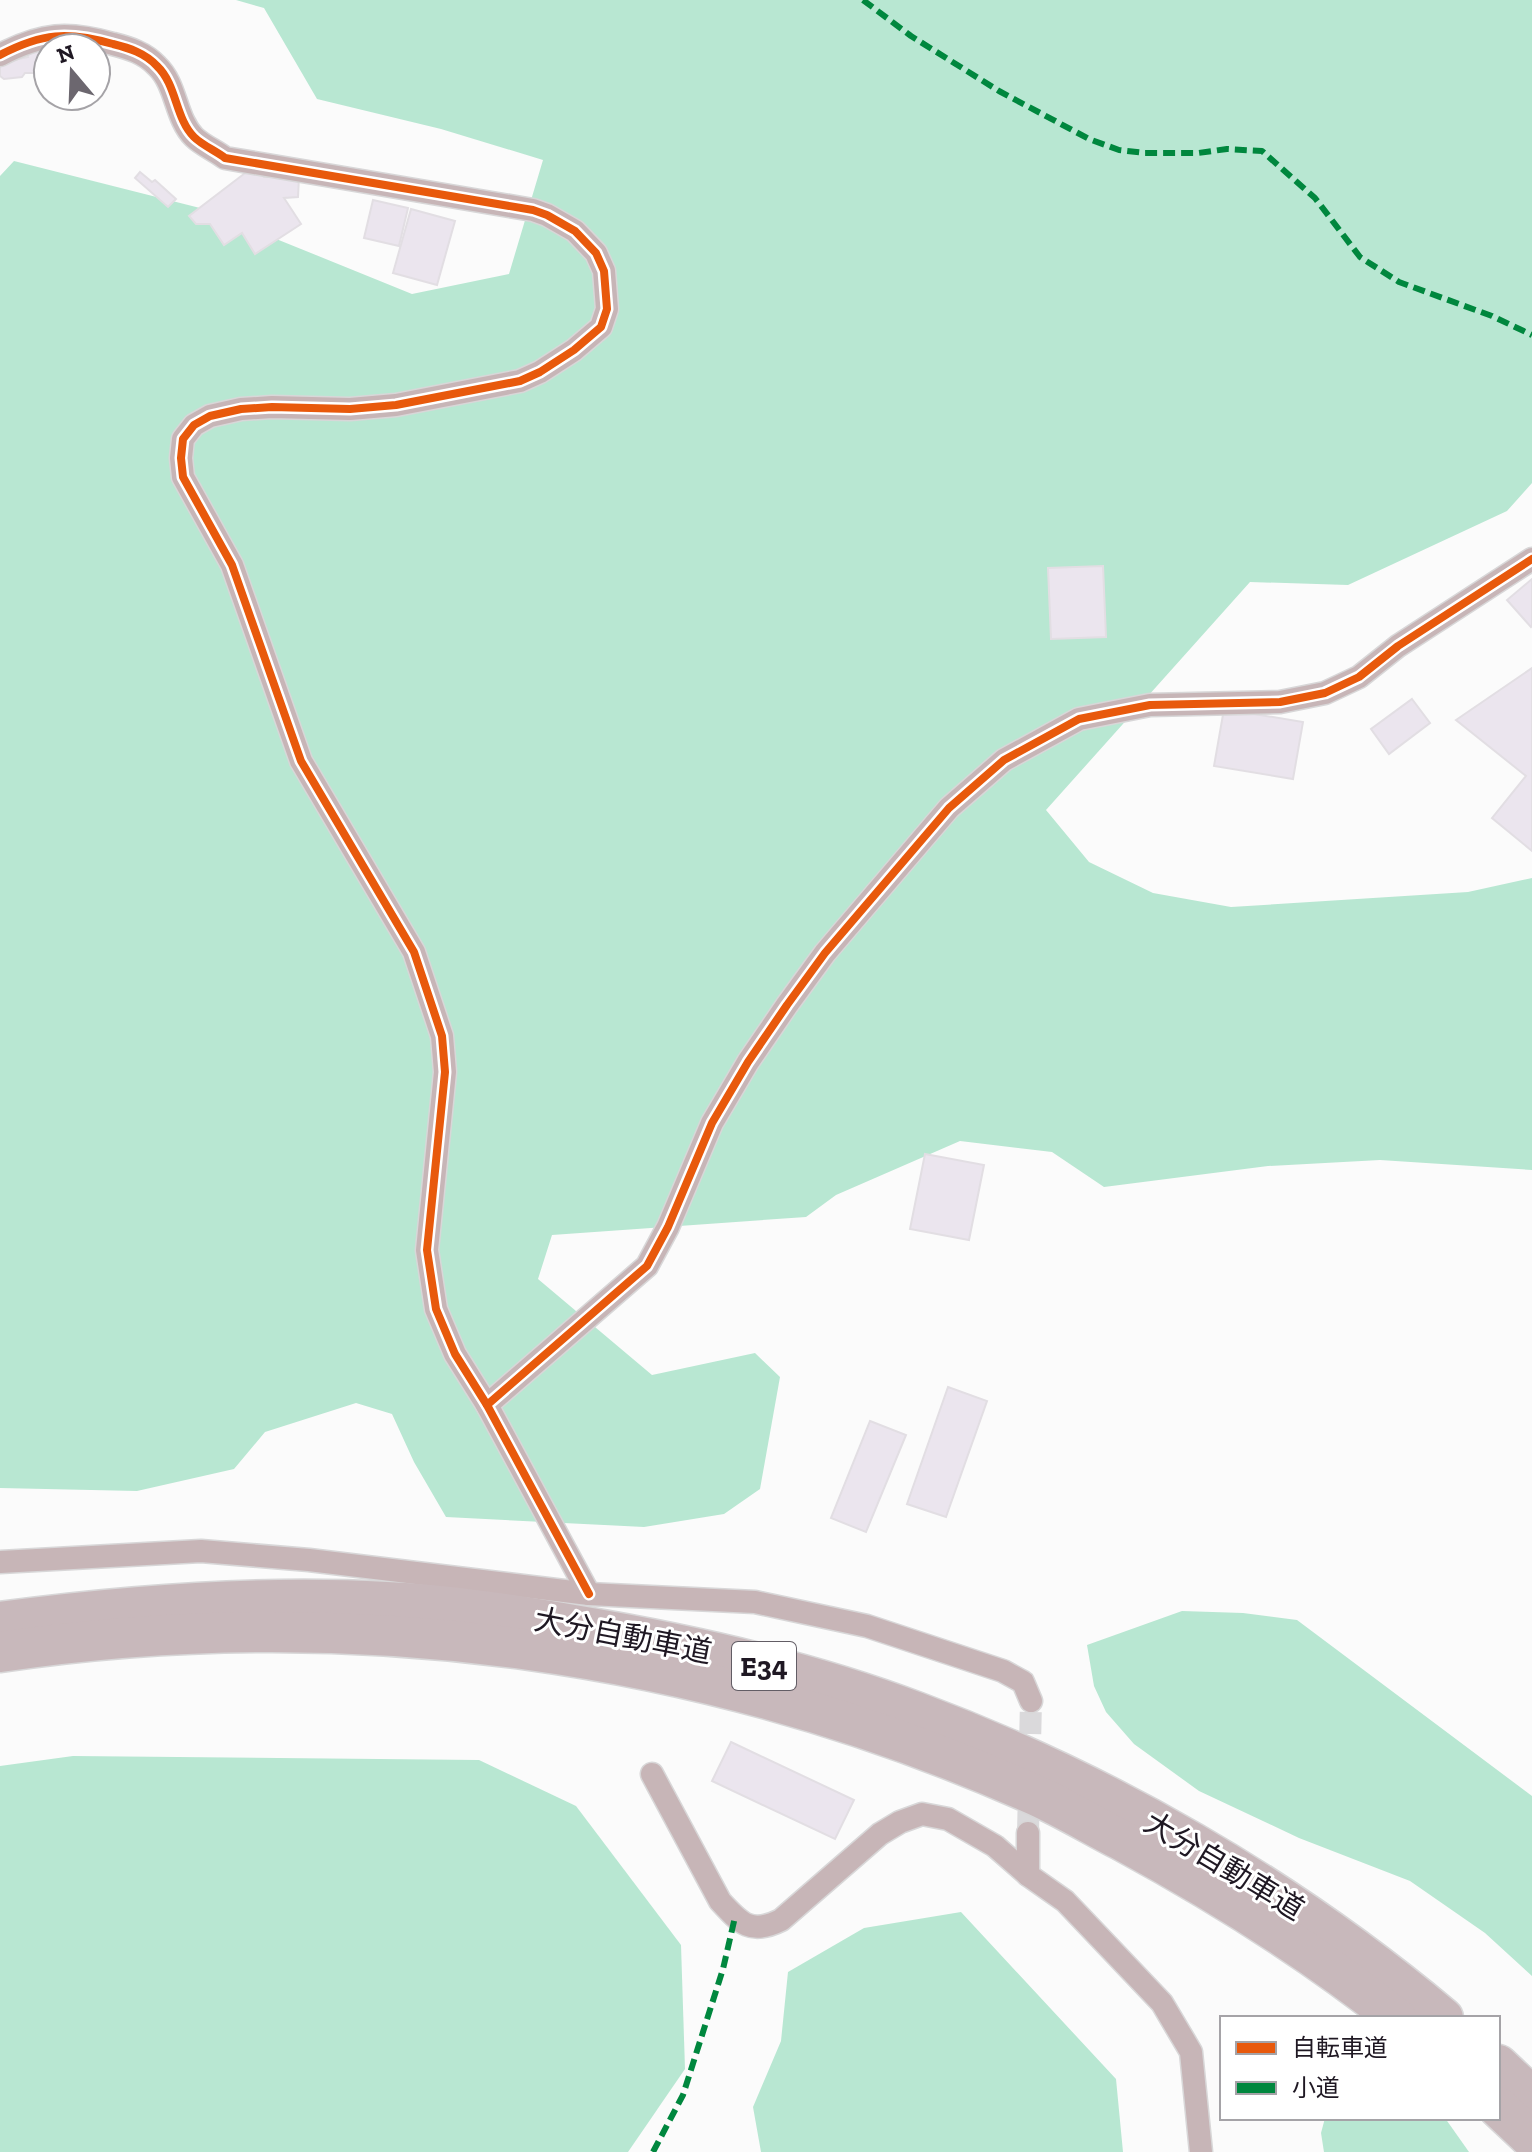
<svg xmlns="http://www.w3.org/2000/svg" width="1532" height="2152" font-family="'Zilla Slab','Noto Sans JP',serif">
  <rect width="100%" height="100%" fill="#fbfbfb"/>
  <!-- forest -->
  <g fill="#b8e7d2">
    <path d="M236 0H1532V483L1507 511 1348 585 1250 582 1046 810 1089 862 1153 893 1231 907 1468 892 1532 878V1170L1380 1160 1268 1166 1104 1187 1052 1152 960 1141 836 1195 806 1217 552 1235 538 1279 652 1375 755 1353 780 1377 760 1489 724 1514 644 1527 446 1517 414 1462 392 1414 356 1403 265 1432 234 1469 137 1491 0 1488V176L14 161 200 208 412 294 509 274 543 160 441 129 317 99 264 8Z"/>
    <path d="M1182 1611 1243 1613 1297 1620 1532 1796V1976L1485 1933 1410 1881 1299 1838 1199 1791 1134 1744 1106 1712 1094 1686 1087 1645Z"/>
    <path d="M73 1756 479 1760 576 1806 681 1945 685 2069 628 2152H0V1766Z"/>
    <path d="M961 1912 1116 2079 1123 2152H761L753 2107 781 2041 788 1972 864 1928Z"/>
    <path d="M1325 2118H1445L1469 2152H1324L1321 2133Z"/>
  </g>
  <!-- building -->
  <g fill="#ebe5ee" stroke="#e2dee3" stroke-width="2">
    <path d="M25 45 91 48H48V73H25L22 77 4 79 0 76V63L28 57Z"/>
    <path d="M96 51 103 54 106 61 96 90Z"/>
    <path d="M253 167 264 177H299L298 197 284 198 301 224 255 254 242 233 224 245 210 224H196L189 216Z"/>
    <path d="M140 172 152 182 155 180 176 199 168 207 135 178Z"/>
    <path d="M373 200 408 208 399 246 364 238Z"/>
    <path d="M411 209 455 221 437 285 393 273Z"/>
    <path d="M1103 566 1106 637 1051 639 1048 568Z"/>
    <path d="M1532 579V626L1531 627 1507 600Z"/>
    <path d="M1532 668V851L1492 818 1526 776 1456 720Z"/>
    <path d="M1412 699 1430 723 1389 754 1371 729Z"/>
    <path d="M1224 709 1303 722 1293 779 1214 766Z"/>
    <path d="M925 1154 984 1165 969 1240 910 1229Z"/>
    <path d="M948 1387 987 1401 946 1517 907 1504Z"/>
    <path d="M870 1421 906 1435 866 1532 831 1518Z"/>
    <path d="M731 1742 854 1800 835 1839 712 1781Z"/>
  </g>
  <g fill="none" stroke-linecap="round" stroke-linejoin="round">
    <!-- street-tunnel -->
    <path stroke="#dad9db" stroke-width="22" stroke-dasharray="22 11" stroke-linecap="butt" d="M1028 1833 1031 1701"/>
    <!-- street casing -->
    <g stroke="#d8d7d8" stroke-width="25">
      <g id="street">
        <path d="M0 55C42 33 68 31 113 44 129 48 145 53 157 66 177 85 175 118 194 137 202 145 216 151 225 158L533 210 547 215 575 231 596 253 604 271 607 309 601 327 574 350 540 372 520 381 396 405 350 409 272 407 241 409 210 416 194 425 183 439 181 458 183 477 232 565 301 761 414 952 442 1036 445 1072 427 1250 436 1309 455 1354 487 1405 589 1594"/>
        <path d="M487 1405 647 1266 668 1227 712 1123 748 1062 787 1005 825 953 949 808 1004 760 1079 719 1150 705 1280 702 1325 693 1359 677 1398 646 1532 559"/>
        <path d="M0 1562 201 1551 309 1560 589 1594 755 1602 867 1626 1003 1671 1023 1682 1031 1701"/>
        <path d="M652 1774 720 1901C741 1924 751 1935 781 1920L880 1834 900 1822 922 1814 948 1819 995 1846 1028 1875 1065 1901 1162 2003 1191 2052 1201 2152"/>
        <path d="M1028 1875V1833"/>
      </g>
    </g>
    <!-- highway casing -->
    <g stroke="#d8d7d8" stroke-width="43">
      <g id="highway">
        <path d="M0 1622C128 1605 258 1595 386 1602 451 1605 515 1615 579 1626 692 1645 808 1671 916 1712 1106 1783 1287 1887 1443 2018"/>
        <path d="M0 1652C352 1600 710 1650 1035 1795 1064 1808 1092 1825 1121 1840 1217 1892 1310 1950 1396 2018"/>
        <path d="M1498 2065 1532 2097"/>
        <path d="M1498 2107 1532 2139"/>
      </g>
    </g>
    <!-- street -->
    <use href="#street" stroke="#c7b5b7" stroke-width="22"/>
    <!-- highway -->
    <use href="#highway" stroke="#c8b8bb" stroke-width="40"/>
    <!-- quiet -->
    <g stroke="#00873e" stroke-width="6" stroke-dasharray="12 6" stroke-linecap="butt">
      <path d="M863 0 911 36 999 91 1089 139 1119 150 1145 153H1198L1227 149 1262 151 1315 198 1360 257 1399 282 1492 316 1532 335"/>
      <path d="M653 2152 683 2095 723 1969 735 1917"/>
    </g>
    <!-- cycleway casing -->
    <g stroke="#fff" stroke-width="13">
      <g id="cycleway">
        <path d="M0 55C42 33 68 31 113 44 129 48 145 53 157 66 177 85 175 118 194 137 202 145 216 151 225 158L533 210 547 215 575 231 596 253 604 271 607 309 601 327 574 350 540 372 520 381 396 405 350 409 272 407 241 409 210 416 194 425 183 439 181 458 183 477 232 565 301 761 414 952 442 1036 445 1072 427 1250 436 1309 455 1354 487 1405 589 1594"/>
        <path d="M487 1405 647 1266 668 1227 712 1123 748 1062 787 1005 825 953 949 808 1004 760 1079 719 1150 705 1280 702 1325 693 1359 677 1398 646 1532 559"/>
      </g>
    </g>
    <!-- cycleway -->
    <use href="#cycleway" stroke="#e8590c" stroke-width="8"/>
  </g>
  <g text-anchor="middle" stroke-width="6" stroke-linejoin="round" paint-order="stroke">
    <!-- shield labels -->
    <rect fill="#fff" stroke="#625d65" stroke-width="2" x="732" y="1642" width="64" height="48" rx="6"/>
    <g font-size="28" font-weight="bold" fill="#1f1823">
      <text x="764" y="1676">E34</text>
    </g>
    <!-- street labels -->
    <g font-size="30" fill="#1f1823" stroke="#fff">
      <text transform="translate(623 1636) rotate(11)" y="10">大分自動車道</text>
      <text transform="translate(1224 1866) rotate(31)" y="10">大分自動車道</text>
    </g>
  </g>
  <!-- legend -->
  <rect x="1220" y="2016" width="280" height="104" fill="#ffffff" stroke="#a5a3a7" stroke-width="2"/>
  <rect x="1236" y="2042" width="40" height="12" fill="#e8590c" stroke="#a5a3a7" stroke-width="2"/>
  <text x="1292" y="2056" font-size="24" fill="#1f1823">自転車道</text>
  <rect x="1236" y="2082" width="40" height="12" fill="#00873e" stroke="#a5a3a7" stroke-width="2"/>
  <text x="1292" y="2096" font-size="24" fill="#1f1823">小道</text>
  <!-- north arrow -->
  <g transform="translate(72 72) rotate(341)"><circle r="38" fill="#ffffff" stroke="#a5a3a7" stroke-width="2"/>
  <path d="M0-6L14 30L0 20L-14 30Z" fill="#6c676f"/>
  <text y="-12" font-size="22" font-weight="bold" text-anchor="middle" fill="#1f1823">N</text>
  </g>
</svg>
